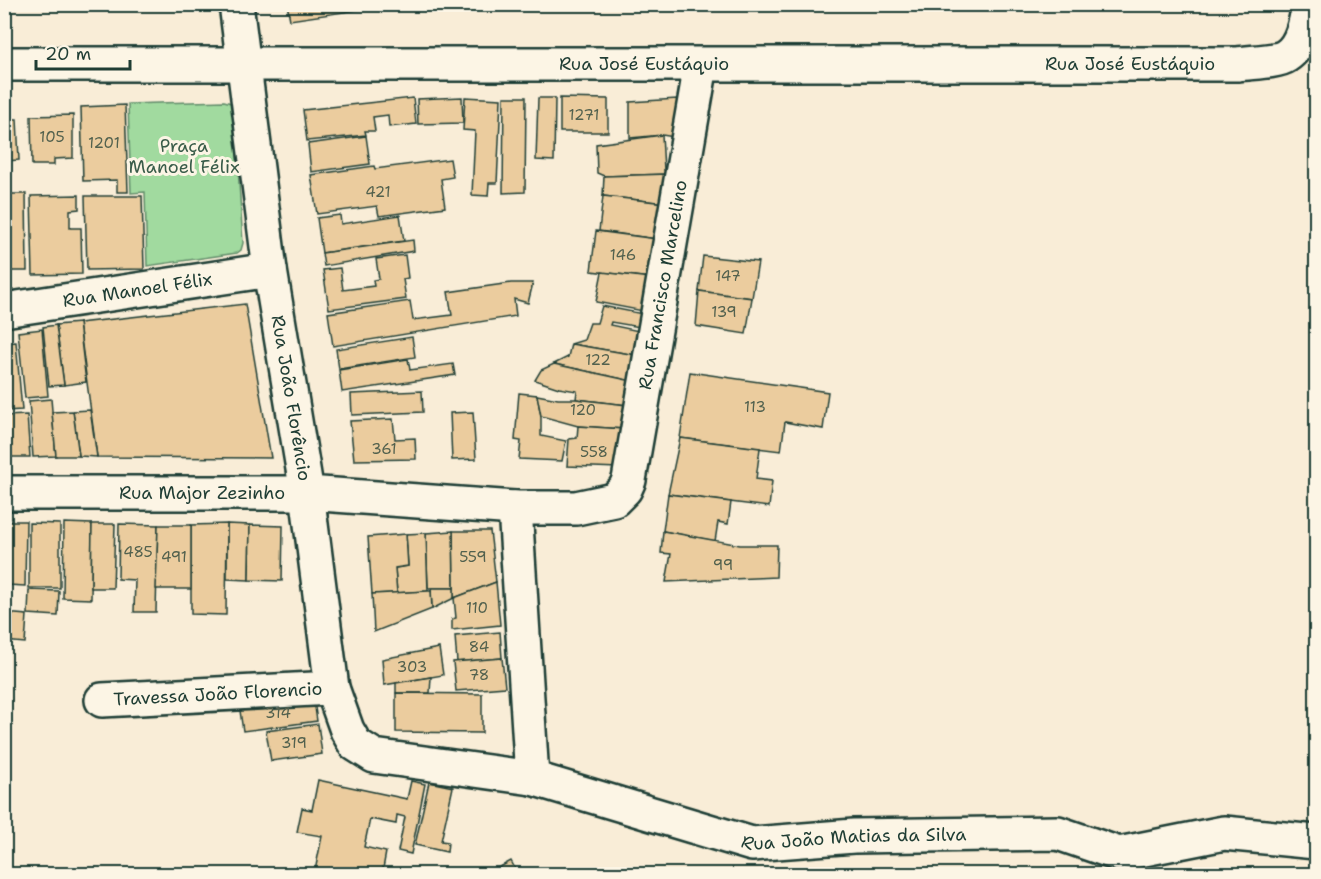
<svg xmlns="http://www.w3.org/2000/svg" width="1321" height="879" font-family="'Shantell Sans',sans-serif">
  <rect width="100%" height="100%" fill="#f9edd7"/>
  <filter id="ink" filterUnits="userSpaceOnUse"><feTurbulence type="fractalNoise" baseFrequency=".0167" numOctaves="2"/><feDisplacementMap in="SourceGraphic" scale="12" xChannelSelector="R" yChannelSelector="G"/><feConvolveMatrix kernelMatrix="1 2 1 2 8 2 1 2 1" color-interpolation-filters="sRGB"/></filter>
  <g filter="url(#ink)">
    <!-- green -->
    <path fill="#a1da9f" stroke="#608c6a" stroke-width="1.5" d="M224 101 231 103 234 108 243 243 241 250 237 253 147 266 145 192 131 193 128 104Z"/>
    <!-- building -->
    <g fill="#ebcc9e" stroke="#1f3d34" stroke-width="1.5">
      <path d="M287 4H371L372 8 290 20Z"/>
      <path d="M462 97 463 123 418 124 417 99Z"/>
      <path d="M465 97 501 99 497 183H489L488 196 472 195 475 131 463 130Z"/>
      <path d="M504 97H526L525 192 503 193Z"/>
      <path d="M413 98 416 124 389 127 388 115 373 117 375 131H365L366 135 307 141 303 110Z"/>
      <path d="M538 98H555L554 161 536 160Z"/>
      <path d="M560 98 608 99V132H560Z"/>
      <path d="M677 99 674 137 662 135 630 138V102Z"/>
      <path d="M125 105 128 192H117V180L83 181 81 107Z"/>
      <path d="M73 115V158L54 159V165H32L31 116Z"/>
      <path d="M4 119H17L19 160 4 161Z"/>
      <path d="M662 135 664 170 668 174 604 176 597 173 596 144Z"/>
      <path d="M366 136 370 164 311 172 308 144Z"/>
      <path d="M450 159 453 177 441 179 445 207 379 216 377 206 317 214 311 175 374 166 375 169Z"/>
      <path d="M668 174 665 203 603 196 604 176Z"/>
      <path d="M6 194H26L27 271H4Z"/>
      <path d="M79 195V209L70 210V228H81L82 274 33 275 31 196Z"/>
      <path d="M85 196H142L144 269 87 270Z"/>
      <path d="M603 196 665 203 657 239 599 231Z"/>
      <path d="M340 215 341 224 400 215 404 241 322 253 317 218Z"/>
      <path d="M596 231 657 239 650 278 591 271Z"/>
      <path d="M413 240 414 251 324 266 322 253Z"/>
      <path d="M405 255 408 278 403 279 406 299 329 309 323 270 340 268 343 290 374 286 373 280 379 279 376 259Z"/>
      <path d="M703 256 758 262 752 298 699 291Z"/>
      <path d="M602 272 650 278 643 311 596 302Z"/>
      <path d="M511 283H533L528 303 514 299 516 316 333 346 328 313 410 301 413 320 452 315 448 292Z"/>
      <path d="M699 291 752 298 746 334 696 326Z"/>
      <path d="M245 304 271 458 97 457 79 323Z"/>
      <path d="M602 306 643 314 640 327 611 322 610 325 639 331 636 355 571 344 584 340 590 323H597Z"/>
      <path d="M79 323 86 382 64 385 56 325Z"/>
      <path d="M56 325 64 385 49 386 43 327Z"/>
      <path d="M42 329 48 396 25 398 18 332Z"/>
      <path d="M412 337 415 357 339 369 336 349Z"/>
      <path d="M16 342 22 410 4 411V343Z"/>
      <path d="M571 344 636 355 632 381 554 364 568 357Z"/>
      <path d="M408 359 410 370 453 364 455 375 342 392 339 370Z"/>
      <path d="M554 364 632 381 627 405 576 399 577 391 559 388 535 380 541 370Z"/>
      <path d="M690 372 828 392 823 429 785 422 781 451 680 438Z"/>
      <path d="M422 391 423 412 352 415 351 394Z"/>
      <path d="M519 393 537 395 541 416V436L566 441 562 461 519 459 521 441 515 440Z"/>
      <path d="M537 395 558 399H576L627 405 624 429 578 426 541 416Z"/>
      <path d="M51 399 56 456 33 457 29 401Z"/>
      <path d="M90 410 97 457 79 456 73 411Z"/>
      <path d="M73 411 79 456H56L52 412Z"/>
      <path d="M473 412 476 459 452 460 450 413Z"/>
      <path d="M27 415 30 457H4L5 416Z"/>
      <path d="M393 419 395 439 415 438 416 459 354 460 350 421Z"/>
      <path d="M578 426 624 429 619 468 567 466 569 439 577 438Z"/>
      <path d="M680 438 760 448 756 479 772 481 769 507 668 494Z"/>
      <path d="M668 494 731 502 728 524 718 522 715 541 663 531Z"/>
      <path d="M4 521H26L25 586 8 585V574H4Z"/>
      <path d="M29 523 60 524V588H29Z"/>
      <path d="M64 523 92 524 91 599 63 598Z"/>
      <path d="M92 524H115L113 588H91Z"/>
      <path d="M119 524 158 525 156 612H134L135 580 118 579Z"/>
      <path d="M227 524 250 525 249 580 227 579Z"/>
      <path d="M227 524 226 615 191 614V525Z"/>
      <path d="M158 525H191V589H156Z"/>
      <path d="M250 525 283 526 282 581 249 580Z"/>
      <path d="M453 531H490L496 582 454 598Z"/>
      <path d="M453 531 454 588H428L426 533Z"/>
      <path d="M663 531 740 545H777L776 577 666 582 671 554 661 553Z"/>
      <path d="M426 533 428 591 397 593 395 568 408 566 406 534Z"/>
      <path d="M406 534 408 566 395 568 397 593 372 594 368 537Z"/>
      <path d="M496 582 500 625 452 630V619L456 618 454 598Z"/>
      <path d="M431 588H454V598L432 609Z"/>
      <path d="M29 590 59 591 58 616 28 614Z"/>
      <path d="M428 591H431L432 609 374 632 372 594Z"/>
      <path d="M4 613 27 615 25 643 4 641Z"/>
      <path d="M500 632 502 658 457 662 455 636Z"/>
      <path d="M439 648 443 675 384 685 382 659Z"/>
      <path d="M502 658 505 687 456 691 453 662Z"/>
      <path d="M431 677 430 693H396V683Z"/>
      <path d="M396 693 482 694V733L396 732Z"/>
      <path d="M313 694 317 721 243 731 239 704Z"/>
      <path d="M318 724 322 754 271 761 266 731Z"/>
      <path d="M318 780 407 799 411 781 425 784 411 854 398 851 405 817 397 815 396 824 370 819 364 847 386 852 382 874H335L315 871 322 836 297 832 302 808 312 810Z"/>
      <path d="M429 782 453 787 441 841 448 842 447 852 415 845Z"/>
      <path d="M511 861 518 874H487Z"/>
    </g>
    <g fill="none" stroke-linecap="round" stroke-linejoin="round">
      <!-- street casing -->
      <g stroke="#1f3d34" stroke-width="38">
        <g id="street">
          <path id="s1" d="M236 4 270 270 307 493 515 508H576L614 500 625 489 629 480 701 65"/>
          <path id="s2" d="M4 64H1238C1250 62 1277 62 1286 56 1302 46 1306 22 1309 4"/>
          <path id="s3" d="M4 310 270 270"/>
          <path d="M515 508 532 778"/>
          <path id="s4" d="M102 700 332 688"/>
        </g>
      </g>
      <!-- secondary casing -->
      <g stroke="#1f3d34" stroke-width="38">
        <g id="secondary">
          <path id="s5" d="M4 493H307L332 688 347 730 355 744 374 756 532 778 752 844 854 836 1058 833 1119 854 1224 833 1316 842"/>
        </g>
      </g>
      <!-- street -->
      <use href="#street" stroke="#fcf5e5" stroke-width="33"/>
      <!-- secondary -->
      <use href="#secondary" stroke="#fcf5e5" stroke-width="33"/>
    </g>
  </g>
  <g text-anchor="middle" stroke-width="6" stroke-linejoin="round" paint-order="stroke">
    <!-- number labels -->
    <g font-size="15" fill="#52614e">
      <text x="584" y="120">1271</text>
      <text x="52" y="142">105</text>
      <text x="104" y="148">1201</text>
      <text x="378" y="197">421</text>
      <text x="623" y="260">146</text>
      <text x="728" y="281">147</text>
      <text x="724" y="317">139</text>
      <text x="598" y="365">122</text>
      <text x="755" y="412">113</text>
      <text x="583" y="415">120</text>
      <text x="384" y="454">361</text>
      <text x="594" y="457">558</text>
      <text x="138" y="557">485</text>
      <text x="174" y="562">491</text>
      <text x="473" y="562">559</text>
      <text x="723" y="570">99</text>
      <text x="477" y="613">110</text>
      <text x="479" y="652">84</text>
      <text x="412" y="672">303</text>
      <text x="479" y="680">78</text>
      <text x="278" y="718">314</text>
      <text x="294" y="748">319</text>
    </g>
    <!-- street labels -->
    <g font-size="18" fill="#1f3d34" stroke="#fcf5e5">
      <text dy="6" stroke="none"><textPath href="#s2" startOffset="1126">Rua José Eustáquio</textPath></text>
      <text dy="6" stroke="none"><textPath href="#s2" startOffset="640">Rua José Eustáquio</textPath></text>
      <text dy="6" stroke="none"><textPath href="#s1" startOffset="1026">Rua Francisco Marcelino</textPath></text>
      <text dy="6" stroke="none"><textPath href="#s3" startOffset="135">Rua Manoel Félix</textPath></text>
      <text dy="6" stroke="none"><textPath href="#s1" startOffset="398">Rua João Florêncio</textPath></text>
      <text dy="6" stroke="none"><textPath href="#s5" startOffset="198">Rua Major Zezinho</textPath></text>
      <text dy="6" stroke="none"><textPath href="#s4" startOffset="116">Travessa João Florencio</textPath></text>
      <text dy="6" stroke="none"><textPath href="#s5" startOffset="1074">Rua João Matias da Silva</textPath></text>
    </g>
    <!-- park labels -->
    <g font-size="18" fill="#395c49" stroke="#fcf5e5">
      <text x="184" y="152">Praça<tspan x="184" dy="21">Manoel Félix</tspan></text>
    </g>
  </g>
  <!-- margin -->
  <rect width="1321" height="879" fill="none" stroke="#fcf5e5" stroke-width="24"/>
  <rect x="12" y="12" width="1297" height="855" fill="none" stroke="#1f3d34" stroke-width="2" filter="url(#ink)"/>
  <!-- scale -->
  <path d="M36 60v9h94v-9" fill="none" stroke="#1f3d34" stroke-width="3"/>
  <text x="45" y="60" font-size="18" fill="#1f3d34" stroke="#fcf5e5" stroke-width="4.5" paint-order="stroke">20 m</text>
</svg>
